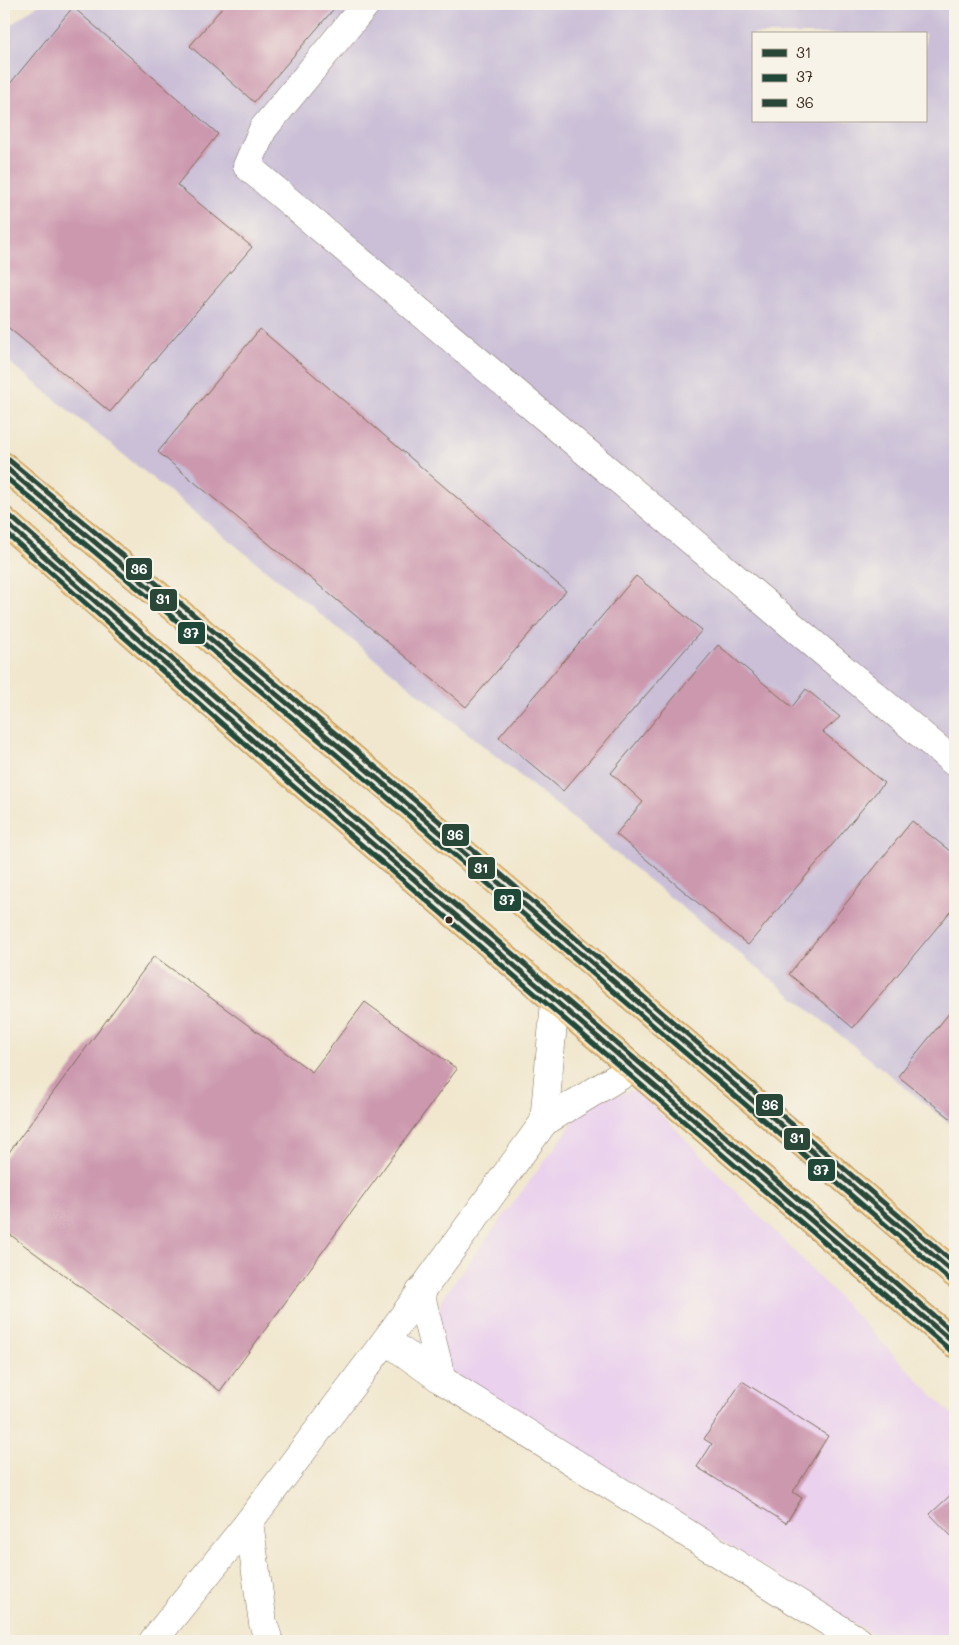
<svg xmlns="http://www.w3.org/2000/svg" width="959" height="1645" font-family="Mali,sans-serif">
  <rect width="100%" height="100%" fill="#f7f3e8"/>
  <filter id="ink" filterUnits="userSpaceOnUse"><feTurbulence type="fractalNoise" baseFrequency=".02" numOctaves="2"/><feDisplacementMap in="SourceGraphic" scale="10" xChannelSelector="R" yChannelSelector="G"/><feConvolveMatrix kernelMatrix="1 2 1 2 8 2 1 2 1" color-interpolation-filters="sRGB"/></filter>
  <filter id="wash" filterUnits="userSpaceOnUse"><feTurbulence type="fractalNoise" baseFrequency=".0096" numOctaves="4" result="noise"/><feDisplacementMap in="SourceGraphic" scale="20" xChannelSelector="R" yChannelSelector="G"/><feGaussianBlur stdDeviation="1.12" result="paint"/><feColorMatrix in="noise" values="0 0 0 0 0 0 0 0 0 0 0 0 0 0 0 0 0 1.4 0 .05"/><feComposite in="paint" operator="in"/></filter>
  <g filter="url(#wash)">
    <rect width="100%" height="100%" fill="#f1e7ce"/>
    <!-- built -->
    <path fill="#ead1ed" d="M637 1089 955 1418V1641H883L450 1372 436 1340 441 1300 588 1103Z"/>
    <!-- industrial -->
    <path fill="#cabfd7" fill-rule="evenodd" d="M39 4H955V1128L4 358V30ZM753 34H925V121H753Z"/>
    <g id="blocks">
      <!-- building -->
      <g fill="#cc98ae">
        <path d="M225 4H338L254 102 190 46Z"/>
        <path d="M73 7 218 134 177 185 252 247 110 412 4 324V91Z"/>
        <path d="M260 329 566 591 466 707 158 452Z"/>
        <path d="M636 576 702 630 563 791 499 737Z"/>
        <path d="M718 645 792 707 806 689 840 717 823 732 884 783 748 945 616 834 643 802 611 773Z"/>
        <path d="M912 821 955 855V906L853 1028 789 974Z"/>
        <path d="M154 956 312 1072 365 1002 457 1069 220 1391 4 1230V1159Z"/>
        <path d="M955 1006V1122L898 1076Z"/>
        <path d="M742 1381 828 1436 793 1492 802 1498 786 1523 697 1467 712 1444 704 1439Z"/>
        <path d="M955 1491V1540L930 1514Z"/>
      </g>
    </g>
  </g>
  <g filter="url(#ink)">
    <use href="#blocks" fill-opacity="0" stroke="#7b6c5c" stroke-width="1"/>
    <g fill="none" stroke-linecap="round" stroke-linejoin="round">
      <!-- street casing -->
      <g stroke="#7b6c5c" stroke-width="29">
        <g id="street">
          <path d="M366 4 263 129 247 166 955 763"/>
          <path d="M544 1122 555 1001"/>
          <path d="M420 1292 442 1380"/>
          <path d="M386 1340 442 1380 859 1641"/>
          <path d="M249 1522 263 1623 269 1641"/>
          <path d="M153 1641 249 1522 386 1340 544 1122 633 1068"/>
        </g>
      </g>
      <!-- primary casing -->
      <g stroke="#7b6c5c" stroke-width="29">
        <g id="primary">
          <path d="M4 466 386 786 955 1274"/>
          <path d="M4 521 276 761 955 1344"/>
        </g>
      </g>
      <!-- street -->
      <use href="#street" stroke="#fff" stroke-width="28"/>
      <!-- primary -->
      <use href="#primary" stroke="#f4c16b" stroke-width="28"/>
      <!-- bus-1 casing -->
      <g stroke="#f7f3e8" stroke-width="9">
        <g id="bus-1">
          <path d="M4 466 386 786 955 1274"/>
          <path d="M4 521 276 761 955 1344"/>
        </g>
      </g>
      <!-- bus-2 casing -->
      <g stroke="#f7f3e8" stroke-width="9">
        <g id="bus-2">
          <path d="M4 476 381 792 950 1280"/>
          <path d="M4 531 271 767 950 1350"/>
        </g>
      </g>
      <!-- bus-3 casing -->
      <g stroke="#f7f3e8" stroke-width="9">
        <g id="bus-3">
          <path d="M9 460 391 780 955 1264"/>
          <path d="M9 515 281 755 955 1334"/>
        </g>
      </g>
      <!-- bus-1 -->
      <use href="#bus-1" stroke="#2a4738" stroke-width="5"/>
      <!-- bus-2 -->
      <use href="#bus-2" stroke="#204838" stroke-width="5"/>
      <!-- bus-3 -->
      <use href="#bus-3" stroke="#294738" stroke-width="5"/>
    </g>
  </g>
  <!-- markers -->
  <circle fill="#3b2a1e" stroke="#f7f3e8" stroke-width="2" cx="449" cy="920" r="4.5"/>
  <g stroke="#f7f3e8" stroke-width="2">
    <rect x="125" y="557" width="28" height="24" rx="5" fill="#294738"/>
    <rect x="149" y="588" width="29" height="24" rx="5" fill="#2a4738"/>
    <rect x="177" y="621" width="29" height="24" rx="5" fill="#204838"/>
    <rect x="441" y="823" width="29" height="24" rx="5" fill="#294738"/>
    <rect x="467" y="856" width="29" height="24" rx="5" fill="#2a4738"/>
    <rect x="493" y="888" width="29" height="24" rx="5" fill="#204838"/>
    <rect x="755" y="1093" width="29" height="24" rx="5" fill="#294738"/>
    <rect x="783" y="1127" width="28" height="24" rx="5" fill="#2a4738"/>
    <rect x="807" y="1158" width="29" height="24" rx="5" fill="#204838"/>
  </g>
  <g font-size="14" text-anchor="middle" font-weight="bold" fill="#fff">
    <text x="139" y="574">36</text>
    <text x="163" y="604">31</text>
    <text x="191" y="638">37</text>
    <text x="455" y="840">36</text>
    <text x="481" y="873">31</text>
    <text x="507" y="905">37</text>
    <text x="770" y="1110">36</text>
    <text x="797" y="1143">31</text>
    <text x="821" y="1175">37</text>
  </g>
  <!-- margin -->
  <rect width="959" height="1645" fill="none" stroke="#f7f3e8" stroke-width="20"/>
  <!-- legend -->
  <rect x="752" y="32" width="175" height="90" fill="#f7f3e8" stroke="#aca397"/>
  <rect x="762" y="49" width="25" height="8" fill="#2a4738" stroke="#aca397"/>
  <text x="796" y="58" font-size="15" fill="#3b2a1e">31</text>
  <rect x="762" y="74" width="25" height="8" fill="#204838" stroke="#aca397"/>
  <text x="796" y="82" font-size="15" fill="#3b2a1e">37</text>
  <rect x="762" y="99" width="25" height="8" fill="#294738" stroke="#aca397"/>
  <text x="796" y="108" font-size="15" fill="#3b2a1e">36</text>
</svg>
